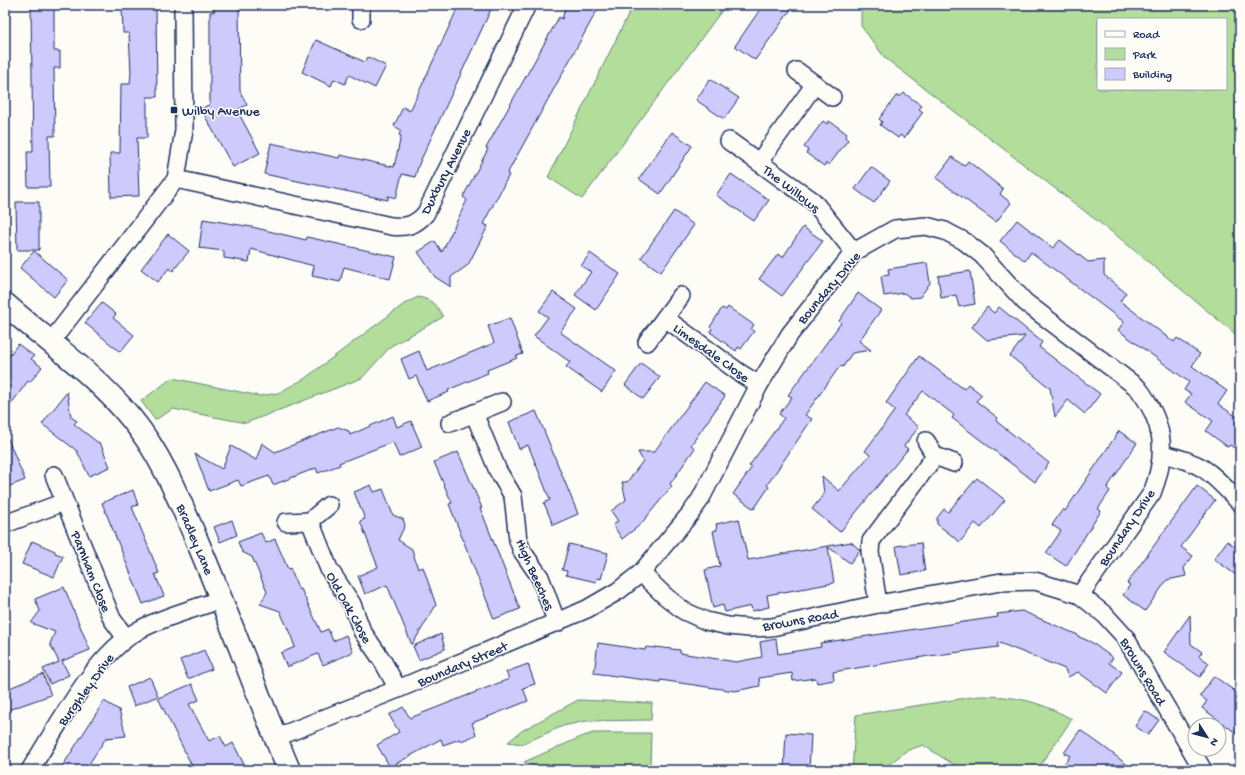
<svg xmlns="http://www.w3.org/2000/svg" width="1245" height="775" font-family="'Gochi Hand',sans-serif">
  <rect width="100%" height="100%" fill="#fdfcf7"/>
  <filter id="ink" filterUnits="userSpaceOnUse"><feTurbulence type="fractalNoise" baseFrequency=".025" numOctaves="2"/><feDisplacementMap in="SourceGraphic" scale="8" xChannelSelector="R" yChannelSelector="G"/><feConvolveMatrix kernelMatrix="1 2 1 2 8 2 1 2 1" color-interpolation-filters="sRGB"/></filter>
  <g filter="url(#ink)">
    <!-- green -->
    <g fill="#b2dd9a" stroke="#66867c" fill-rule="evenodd">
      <path d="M633 5H726L582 199 548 177Z"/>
      <path d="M861 5H1240V338L1117 236 885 58 861 26ZM1098 19H1226V89H1098Z"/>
      <path d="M418 297C432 300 437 304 443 317L391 346 362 378 246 423 173 409 155 420 141 401 172 378 260 396 278 393 304 379 404 304Z"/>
      <path d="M979 696C1017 696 1038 701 1072 719L1037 770H962L923 745 906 751 882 770H852L856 715Z"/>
      <path d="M578 700 652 703 651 720 586 721 563 726 522 744 508 742 523 730Z"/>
      <path d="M593 733H651L650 770H543L524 762 581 737Z"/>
    </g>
    <!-- building -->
    <g fill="#cecafc" stroke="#1b2f5e">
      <path d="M31 5H54V51H60V68H54L55 136H49L50 187H28L27 152H33Z"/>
      <path d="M122 5H156L157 97H147V138H137L139 196 111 197 110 153H120L121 84H130L131 72 129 33H123Z"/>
      <path d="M214 5H239L240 91 247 105 237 110 260 153 233 167 201 109 210 104V12H214Z"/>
      <path d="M459 5H493L419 164 415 177 402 174 396 198 388 196V200L264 174 271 143 339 158 340 155 394 167 401 136 399 135 401 130 394 126 403 107 410 111Z"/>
      <path d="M566 5H600L507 174 509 175 483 224 488 226 468 265 451 277V287L435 277 418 252 435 241 442 252 467 200 463 197 488 149 486 148 559 17 562 19Z"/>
      <path d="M763 5H794L755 60 735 46Z"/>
      <path d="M316 40 365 62 368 57 386 66 375 88 349 75 345 84 334 79 331 86 302 72Z"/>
      <path d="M710 79 739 98 724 119 696 100Z"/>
      <path d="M904 93 922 106 919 109 923 112 904 138 900 135 898 138 880 125 882 122 879 119 896 96H901Z"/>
      <path d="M823 121 827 124 829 121 838 127 847 134 845 137 848 140 829 165 826 163 824 166 806 153 808 150 804 147Z"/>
      <path d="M672 132 692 146 660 194 639 179Z"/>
      <path d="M952 157 964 166 968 161 1003 189 1000 194 1011 203 996 222 936 178Z"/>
      <path d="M871 167 890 181 874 203 855 189Z"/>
      <path d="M731 174 769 200 754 221 716 195Z"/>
      <path d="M16 202H39V250H17Z"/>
      <path d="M674 211 694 225 661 272 641 258Z"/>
      <path d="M203 219 252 227 306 240 307 237 396 257 390 279 344 267 340 282 312 276 314 266 251 249 249 262 224 258V251L199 248Z"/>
      <path d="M1017 220 1053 248 1060 240 1088 262 1104 260V275L1126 293 1120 301 1174 342 1177 338 1200 354 1192 366 1227 391 1218 404 1240 419V452L1230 445 1228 447 1206 431 1213 421 1185 402 1191 394 1184 390 1189 382 1118 330 1124 322 1031 252 1025 261 1000 241Z"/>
      <path d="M803 227 823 241 782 296 759 279 778 254 783 257Z"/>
      <path d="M168 234 189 251 173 271 169 268 158 282 141 269Z"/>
      <path d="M34 251 68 280 54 297 20 268Z"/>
      <path d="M590 253 620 274 596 310 575 295 591 272 581 266Z"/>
      <path d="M927 263 930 283 920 297 911 298 904 293 884 296 881 276 889 275 888 269Z"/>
      <path d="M970 271 975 304 959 307 956 295 941 298 938 276Z"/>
      <path d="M553 292 577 309 560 332 616 371 602 392 566 367 570 362 534 336 548 317 539 311Z"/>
      <path d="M858 293 881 310 859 341 871 350 852 353 843 367 840 366 805 415 812 419 767 485 769 487 754 509 733 494 752 467 749 466 784 418 779 414 792 397 788 395 841 323 839 321Z"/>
      <path d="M102 303 116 314 113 318 134 335 120 352 85 323Z"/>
      <path d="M728 307 754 325 751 329 754 331 741 349 738 347 736 351 710 332 712 329 710 327 722 308 726 310Z"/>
      <path d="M987 307 994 313 999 307 1042 342 1039 347 1100 394 1085 414 1068 400 1055 417 1050 388 1010 356 1025 336 987 340 972 327Z"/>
      <path d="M510 318 523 354 516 356 517 358 487 370 488 373 448 390 449 392 427 401 416 376 409 379 401 359 419 351 427 371 494 343 488 326Z"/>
      <path d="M18 344 34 356 31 359 42 367 30 382 28 381 5 412V361Z"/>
      <path d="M919 356 964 389 968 384 982 395 976 401 998 418 996 421 1049 463 1035 482 952 418 954 415 923 391 904 415 919 427 904 446 908 449 840 532 812 509 824 494 822 476 839 491 870 455 865 451 895 410 886 403Z"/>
      <path d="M641 363 660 377 643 399 625 385Z"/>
      <path d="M705 382 725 396 691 445 695 448 670 484 672 486 640 525 622 539 613 525 618 521 611 511 626 500 622 482H627L643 461 638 452H654Z"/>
      <path d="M67 392 71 417 77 421 74 424 101 445 110 467 89 476 77 451 42 424Z"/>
      <path d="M536 411 578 514 553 525 544 503 550 500 539 472 528 445 519 449 509 422Z"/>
      <path d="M393 416 397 427 411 421 422 447 399 457 393 442 339 463 340 465 318 473 316 468 273 485 269 476 241 486 238 480 209 491 195 454 222 469 231 446 256 460 262 443 275 452 338 427 349 431 350 435Z"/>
      <path d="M1119 431 1137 443 1107 488 1110 491 1098 509 1101 511 1066 566 1046 553 1061 531 1052 525 1063 509 1065 511Z"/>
      <path d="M5 432 25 480 5 488Z"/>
      <path d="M458 452 482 508H480L483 515 520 609 494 619 449 504 452 503 434 462Z"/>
      <path d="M977 478 1005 500 981 528 975 523 960 542 937 524V518L944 509 948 512Z"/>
      <path d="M371 485 374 492 383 489 393 515 403 519 405 525 398 540 412 549 418 569 423 567 436 605 412 645 387 585 365 594 358 576 378 567 360 521 365 519 354 492Z"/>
      <path d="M1197 486 1215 500 1181 547 1193 556 1184 568 1186 576 1167 580 1145 611 1123 595 1130 585 1127 583Z"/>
      <path d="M133 490 138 505 132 507 159 573 155 574 164 596 143 604 102 503Z"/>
      <path d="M739 519 748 560 851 542 860 550 850 563 828 547 834 583 767 595 769 607 752 611 751 606 725 612 723 605 713 608 705 570 720 566 713 531 717 530 716 524Z"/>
      <path d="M232 520 237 535 220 542 214 527Z"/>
      <path d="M261 533 266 543 275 539 288 569 290 568 299 590 301 589 321 632 328 629 333 641 346 635 353 652 323 665 318 654 287 667 281 653 295 647 291 636 280 611 260 604 267 592 252 557 242 552 238 542Z"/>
      <path d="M32 541 55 551V553L63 556 54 577 22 564Z"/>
      <path d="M1227 541 1240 550V578L1214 559Z"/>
      <path d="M921 543 925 571 901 575 896 546Z"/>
      <path d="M569 544 608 553 601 579 597 578 596 582 566 575 567 571 562 570Z"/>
      <path d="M64 587 90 650 62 661 69 675 50 684 43 669 59 662 50 644 55 632 31 623 40 611 35 599Z"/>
      <path d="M1022 611 1078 635 1077 636 1091 642 1113 658 1109 663 1122 672 1107 693 1078 672 1068 677 1065 669 997 642 998 647 929 656 833 672 834 680 817 683 816 678 793 681 792 673 759 678 760 686 735 691 660 680V682L594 673 598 643 645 650 646 647 655 648V647L680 650V653L736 662 762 657 760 642 776 639 778 654 821 647 820 643 998 617 997 614Z"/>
      <path d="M1190 615 1191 644 1202 652 1199 656 1209 663 1200 677 1164 652Z"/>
      <path d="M441 634 445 649 419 660 413 646Z"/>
      <path d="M204 650 212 669 188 679 180 660Z"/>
      <path d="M528 664 535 684 523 688 528 701 472 723 476 735 461 741 460 739 443 745 441 739 390 767 377 745 399 732 389 715 403 707 410 718 509 679 506 672Z"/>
      <path d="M43 674 51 695 5 711V690Z"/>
      <path d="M1214 676 1240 695V736L1202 708 1207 701 1200 696Z"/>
      <path d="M150 677 158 696 134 706 127 687Z"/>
      <path d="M192 684 199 700 189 704 209 741 220 736 226 747 233 743 247 770H194L158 698Z"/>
      <path d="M104 701 119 710 126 736 106 738 85 770H60Z"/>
      <path d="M1145 711 1159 720 1148 735 1135 726Z"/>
      <path d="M1080 730 1104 747 1134 770H1060L1070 756 1064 753Z"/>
      <path d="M786 733 811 735 809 770H784Z"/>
    </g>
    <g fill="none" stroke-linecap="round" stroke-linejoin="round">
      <!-- minor casing -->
      <g stroke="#1b2f5e" stroke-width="20">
        <g id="minor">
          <path d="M361 19V5"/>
          <path d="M797 71 832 97"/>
          <path d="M729 141 813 201 854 252"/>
          <path d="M759 162 815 84"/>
          <path d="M176 179 391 226C406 228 416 225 426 213L527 5"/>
          <path d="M665 318 740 373 759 385"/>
          <path d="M647 342 681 296"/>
          <path d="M50 343 176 179 184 130 183 5"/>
          <path d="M474 413 498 471 513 496 518 540 522 551 540 577 557 623"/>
          <path d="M450 423 502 402"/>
          <path d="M926 441 935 456 954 463"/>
          <path d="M1162 454C1205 463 1211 473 1240 503"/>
          <path d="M54 475 112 619 126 638"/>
          <path d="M310 521 329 569 352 604 362 631 382 660 398 689"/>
          <path d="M286 522 310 521 329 505"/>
          <path d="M5 524 64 502"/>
          <path d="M641 573 665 596 684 611 706 621 728 626 750 628 772 627 878 604 1001 582 1035 581 1080 595 1105 615 1125 637 1203 770"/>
          <path d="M878 604 870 552 871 541 935 456"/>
          <path d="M275 738 398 689 587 609 618 591 641 573 690 514 700 500 759 385 790 334 854 252 895 229 926 226 945 231 964 241 982 255 1025 302 1138 388C1164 422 1168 453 1152 493L1080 595"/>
          <path d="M30 770C58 726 94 655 139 630 164 616 195 609 222 599"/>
        </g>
      </g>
      <!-- tertiary casing -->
      <g stroke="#1b2f5e" stroke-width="25">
        <path id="tertiary" d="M5 304C47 341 95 374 131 418 161 454 179 499 198 543 230 618 257 695 289 770"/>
      </g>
      <!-- minor -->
      <use href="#minor" stroke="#fdfcf7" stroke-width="17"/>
      <!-- tertiary -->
      <use href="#tertiary" stroke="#fdfcf7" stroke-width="22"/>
    </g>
  </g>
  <!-- markers -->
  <rect fill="#1b2f5e" stroke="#fdfcf7" stroke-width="1.5" x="170" y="106" width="8" height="8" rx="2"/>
  <g text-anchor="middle" stroke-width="3" stroke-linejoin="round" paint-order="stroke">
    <!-- poi labels -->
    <g font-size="14" fill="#1b2f5e" stroke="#fdfcf7" text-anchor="start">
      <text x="182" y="115">Wilby Avenue</text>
    </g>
    <!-- street labels -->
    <g font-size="14" fill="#1b2f5e" stroke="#fdfcf7">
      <text transform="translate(445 171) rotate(-63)" y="5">Duxbury Avenue</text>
      <text transform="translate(792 188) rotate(38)" y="5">The Willows</text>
      <text transform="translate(828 287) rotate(-50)" y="5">Boundary Drive</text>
      <text transform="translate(712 352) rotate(36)" y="5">Limesdale Close</text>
      <text transform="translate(1126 527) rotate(-56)" y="5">Boundary Drive</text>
      <text transform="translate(196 539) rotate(67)" y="5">Bradley Lane</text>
      <text transform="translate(92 571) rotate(68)" y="5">Parnham Close</text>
      <text transform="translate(536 574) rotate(66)" y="5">High Beeches</text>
      <text transform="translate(350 607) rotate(61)" y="5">Old Oak Close</text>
      <text transform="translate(800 619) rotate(-10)" y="5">Browns Road</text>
      <text transform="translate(462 663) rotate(-23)" y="5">Boundary Street</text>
      <text transform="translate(1144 671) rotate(59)" y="5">Browns Road</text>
      <text transform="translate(85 689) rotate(-54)" y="5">Burghley Drive</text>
    </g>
  </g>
  <!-- margin -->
  <rect width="1245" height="775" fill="none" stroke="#fdfcf7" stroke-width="20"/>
  <rect x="10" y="10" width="1225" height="755" fill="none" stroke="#1b2f5e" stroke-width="1.5" filter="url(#ink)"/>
  <!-- legend -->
  <rect x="1097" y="18" width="130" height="72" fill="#fdfcf7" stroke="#a3aaba"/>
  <rect x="1105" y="31" width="20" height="6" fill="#fdfcf7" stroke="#a3aaba"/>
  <text x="1133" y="38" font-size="12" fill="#1b2f5e">Road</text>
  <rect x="1105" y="48" width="20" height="12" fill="#b2dd9a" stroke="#a3aaba"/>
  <text x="1133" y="58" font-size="12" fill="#1b2f5e">Park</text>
  <rect x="1105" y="68" width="20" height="12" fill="#cecafc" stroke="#a3aaba"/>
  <text x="1133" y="78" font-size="12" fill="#1b2f5e">Building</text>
  <!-- north arrow -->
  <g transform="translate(1207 737) rotate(126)"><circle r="19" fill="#fdfcf7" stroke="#a3aaba"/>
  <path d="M0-3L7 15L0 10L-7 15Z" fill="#1b2f5e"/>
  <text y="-6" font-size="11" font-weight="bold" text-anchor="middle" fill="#1b2f5e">N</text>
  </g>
</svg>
